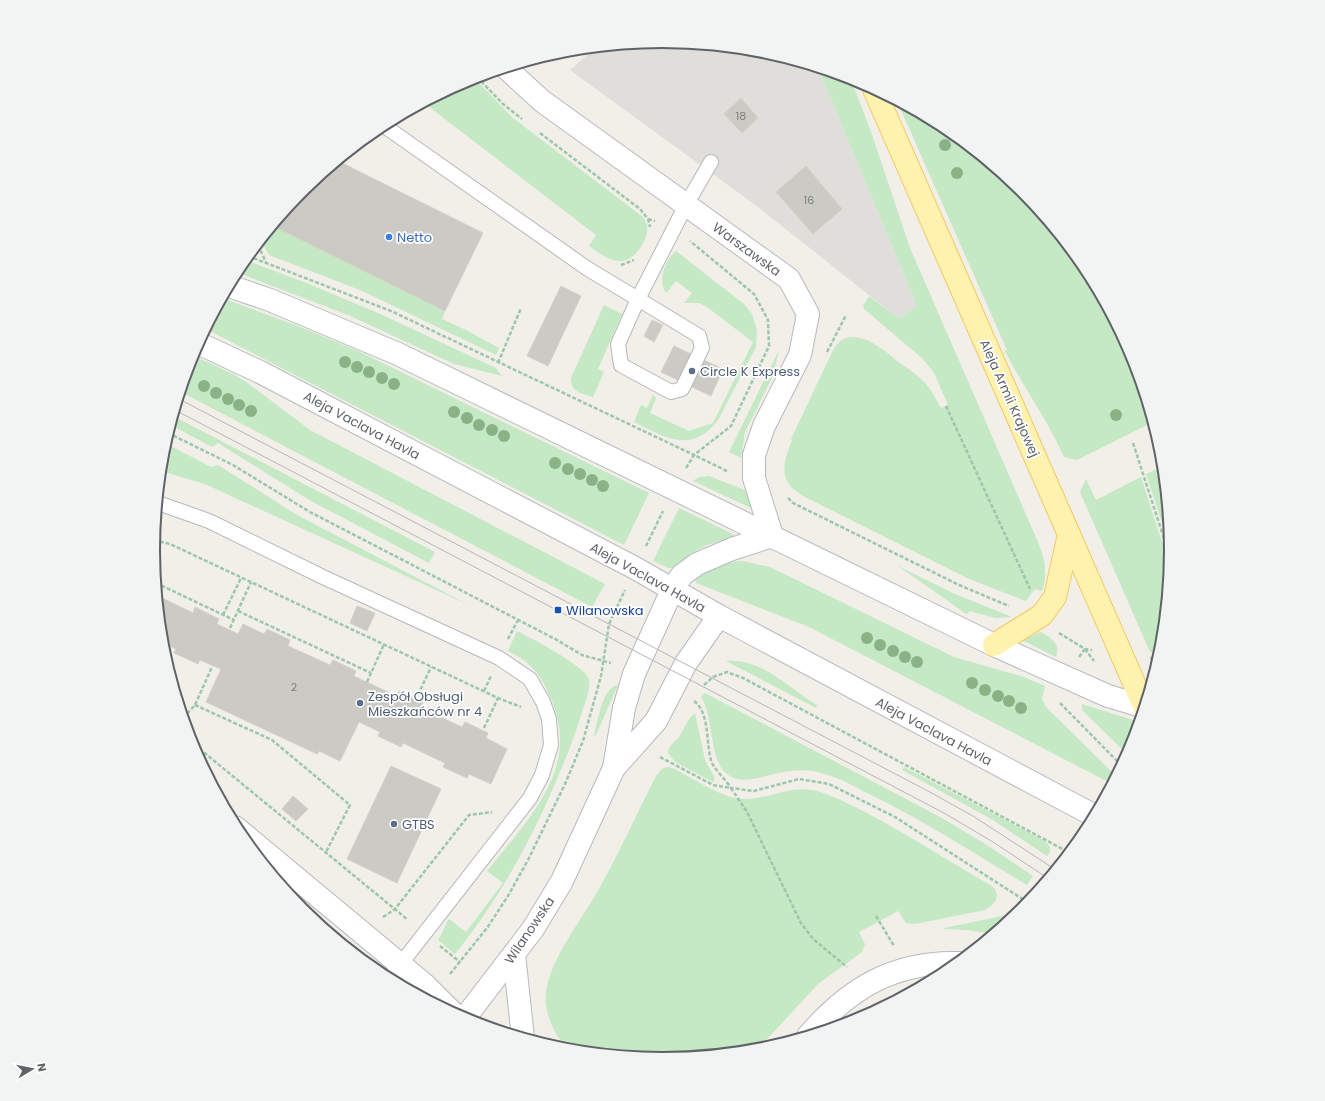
<svg xmlns="http://www.w3.org/2000/svg" width="1325" height="1101" font-family="Poppins,sans-serif">
  <rect width="100%" height="100%" fill="#f1efe8"/>
  <!-- industrial -->
  <path fill="#e0deda" d="M663 41 762 51 818 68 917 306 899 319 758 207 570 70 595 48Z"/>
  <!-- green -->
  <g fill="#c5e8c5">
    <path d="M818 68 850 77 870 129 910 248 1038 542C1045 560 1048 574 1042 591L1035 589 1026 601 969 579 803 496C777 481 783 464 792 440L791 439 834 348C852 323 880 347 897 361 907 368 918 375 926 384 932 391 936 400 941 408L948 405 934 373 923 359 864 309 863 306 869 296 899 319 917 306Z"/>
    <path d="M474 78 513 118 643 217C646 222 648 226 647 231 646 243 634 260 622 261 610 262 598 252 589 246L596 235 424 103Z"/>
    <path d="M897 101 946 127 1023 190 1086 268 1133 356 1153 422 1077 460 1064 457C1048 420 1023 387 1005 351L1007 350Z"/>
    <path d="M273 226 445 311 442 319 466 330 499 348 496 355 360 290 269 255 261 241Z"/>
    <path d="M676 251 744 304 752 314 757 330 756 347 718 420C692 455 664 437 634 422L641 405 647 408 653 395 656 398 650 413 689 431 713 423 753 342 707 307 699 303H684L692 293 676 281 666 293C657 280 665 261 676 251Z"/>
    <path d="M245 260 304 282 378 313 496 368 502 376 454 364 348 315 236 272Z"/>
    <path d="M222 298 298 326 356 350 649 493 624 545 206 329Z"/>
    <path d="M604 305 622 314 598 369 604 372 593 397C583 394 570 392 571 378Z"/>
    <path d="M779 350 773 376 745 432 741 458 729 452Z"/>
    <path d="M192 355 233 374 249 384 310 430 605 584 592 607 181 392Z"/>
    <path d="M173 416 435 552 429 563 311 501 218 443 212 447 171 425Z"/>
    <path d="M165 443 211 467 218 465 297 515 469 605 205 484 161 471Z"/>
    <path d="M1164 466 1172 551V553L1146 474Z"/>
    <path d="M709 476 745 490 753 509 693 481 699 477Z"/>
    <path d="M1141 477 1170 567 1161 653 1150 652 1080 492 1086 479 1096 500Z"/>
    <path d="M679 508 733 534 735 537 707 545 690 554 672 568H668L653 561Z"/>
    <path d="M743 561 770 567 954 657 1021 676 1045 686 1042 699 1046 707 1114 774 1116 777 1112 784 809 627 696 583V579C708 567 727 562 743 561Z"/>
    <path d="M898 566 955 594 1012 617 996 618 969 611 968 614 965 613Z"/>
    <path d="M517 631C531 638 585 666 589 679 591 689 585 703 582 712 573 743 560 772 547 802 520 860 495 904 455 954L438 940C444 932 444 925 449 919L466 932 503 883 487 871C527 820 582 769 551 699 541 675 532 663 508 651Z"/>
    <path d="M1041 632C1051 638 1061 644 1056 657L1022 640Z"/>
    <path d="M726 661C761 657 790 689 817 705L816 708Z"/>
    <path d="M618 685 595 737 594 735C598 721 602 687 618 685Z"/>
    <path d="M705 693 942 818 987 845 1033 876 1027 885C975 854 925 821 871 795 855 787 839 777 821 773 808 769 793 770 779 773 762 776 743 786 727 774 708 759 715 719 701 697Z"/>
    <path d="M1082 704 1133 720 1137 732 1128 755 1086 714 1082 710Z"/>
    <path d="M695 713 705 760 715 778 713 782 675 762 668 753C669 744 674 744 679 737 685 728 686 721 695 713Z"/>
    <path d="M667 767 673 768C693 778 724 800 745 799 770 799 791 784 817 791 832 795 847 803 861 810 906 833 948 861 992 886 1002 896 995 904 985 910L915 924 906 923 898 911 859 932 865 944 862 952 818 984 771 1035 753 1051 662 1060 571 1051C554 1037 544 1014 546 992 551 956 583 919 600 887 620 851 637 813 656 776L662 769Z"/>
    <path d="M904 767 1045 841 1050 847V852L1047 856 993 820 902 770Z"/>
    <path d="M1022 912 995 934 966 930 943 929 944 928Z"/>
  </g>
  <!-- building -->
  <g fill="#cccac5" stroke="#d6d1c6">
    <path d="M741 98 758 118 742 133 724 114Z"/>
    <path d="M338 161 483 233 445 311 273 226 302 190Z"/>
    <path d="M806 166 842 209 813 234 776 192Z"/>
    <path d="M561 286 581 296 548 366 527 356Z"/>
    <path d="M652 320 663 325 654 342 644 336Z"/>
    <path d="M674 346 723 369 711 396 661 372Z"/>
    <path d="M158 596 193 613 195 607 219 619 217 624 238 634 243 624 264 634 267 629 290 640 288 646 330 665 333 660 356 671 354 676 396 696 399 691 423 702 420 708 462 727 465 722 488 733 486 738 507 749 491 784 469 774 467 778 443 767 445 763 403 743 401 747 378 736 380 732 359 722 340 761 319 751 317 754 206 702 221 669 200 660 198 664 174 653 176 649 162 642Z"/>
    <path d="M357 606 375 613 367 631 350 623Z"/>
    <path d="M391 766 441 789 397 883 347 859Z"/>
    <path d="M293 796 308 809 296 821 282 809Z"/>
  </g>
  <g fill="none" stroke-linecap="round" stroke-linejoin="round">
    <!-- lane casing -->
    <g stroke="#b5b8bc" stroke-width="16">
      <g id="lane">
        <path d="M383 125 588 269 638 299 686 205 711 162"/>
        <path d="M638 299 699 336 702 348 682 389 671 392 621 365 618 344Z"/>
        <path d="M158 503 209 521 323 577 499 658 530 679 543 702 549 719 551 745 542 775 530 798 389 979"/>
      </g>
    </g>
    <!-- street casing -->
    <g stroke="#b5b8bc" stroke-width="24">
      <path id="street" d="M235 827 425 985 455 1015"/>
    </g>
    <!-- secondary casing -->
    <g stroke="#b6babf" stroke-width="24">
      <g id="secondary">
        <path d="M506 68 542 101 789 279 808 314 800 355 764 426 754 455V478L772 536"/>
        <path d="M229 286 270 300 398 354 994 645 1108 696 1145 707"/>
        <path d="M198 343 260 372 635 568 719 616 1095 816"/>
        <path d="M614 768 656 721 686 663 719 616"/>
        <path d="M514 954 523 1038"/>
        <path d="M464 1019 533 929 562 881 614 768 624 708 634 674 673 588 682 575 697 564 732 549 772 536"/>
        <path d="M808 1036C849 988 895 961 959 963"/>
      </g>
    </g>
    <!-- primary casing -->
    <g stroke="#f2c960" stroke-width="24">
      <g id="primary">
        <path d="M874 89 1145 708"/>
        <path d="M994 645 1042 615 1055 597 1069 534"/>
      </g>
    </g>
    <!-- path -->
    <g stroke="#9cc7a9" stroke-width="2.5" stroke-dasharray="4 2" stroke-linecap="butt">
      <path d="M477 77 503 104 522 119"/>
      <path d="M540 133 640 209 648 219 650 227"/>
      <path d="M648 219 655 221"/>
      <path d="M258 245 266 262"/>
      <path d="M248 256 391 311 694 455 731 426 769 346 768 320 754 294 690 241"/>
      <path d="M621 265 634 260"/>
      <path d="M827 352 846 315"/>
      <path d="M498 363 521 308"/>
      <path d="M946 406 1030 589"/>
      <path d="M168 433 233 465 310 512 557 640 582 655 611 663"/>
      <path d="M1133 443 1171 560"/>
      <path d="M686 468 694 455 729 472"/>
      <path d="M788 498 793 503 959 585 1009 606"/>
      <path d="M154 540 170 544 498 698 521 707"/>
      <path d="M646 546 663 511"/>
      <path d="M156 583 234 620"/>
      <path d="M238 611 371 673"/>
      <path d="M223 615 241 578"/>
      <path d="M230 628 251 582"/>
      <path d="M1059 633 1085 649 1092 650"/>
      <path d="M508 639 518 620"/>
      <path d="M1085 649 1094 661"/>
      <path d="M1079 657 1085 649"/>
      <path d="M1150 658 1159 659"/>
      <path d="M367 682 384 644"/>
      <path d="M704 685 713 677 727 672 743 678 1070 853"/>
      <path d="M484 691 491 676"/>
      <path d="M418 695 431 667"/>
      <path d="M694 701C711 714 705 745 712 763 716 771 726 780 731 788L754 791 799 779 829 784 895 817 1024 900 1044 885"/>
      <path d="M1060 703 1122 766"/>
      <path d="M195 705 272 740 350 805 326 852"/>
      <path d="M183 718 195 705 212 667"/>
      <path d="M484 728 498 698"/>
      <path d="M190 741 408 920"/>
      <path d="M660 757 713 785 731 788 747 812 801 923 813 939 847 967"/>
      <path d="M876 916 894 946"/>
      <path d="M383 917 395 909 469 815 492 812"/>
      <path d="M440 946 460 962"/>
      <path d="M450 974 487 928 508 896 528 860 565 784 583 741 601 676 609 624 625 590"/>
    </g>
    <!-- lane -->
    <use href="#lane" stroke="#fff" stroke-width="14"/>
    <!-- street -->
    <use href="#street" stroke="#fff" stroke-width="22"/>
    <!-- secondary -->
    <use href="#secondary" stroke="#fff" stroke-width="22"/>
    <!-- primary -->
    <use href="#primary" stroke="#fff2af" stroke-width="22"/>
    <!-- tram -->
    <g stroke="#b6b7b8" stroke-width="1">
      <path d="M179 399 928 791 973 816 1056 870"/>
      <path d="M175 410 944 813 993 842 1049 879"/>
    </g>
  </g>
  <!-- trees -->
  <g fill="#89b387">
    <circle cx="945" cy="145" r="6"/>
    <circle cx="957" cy="173" r="6"/>
    <circle cx="345" cy="362" r="6"/>
    <circle cx="357" cy="367" r="6"/>
    <circle cx="369" cy="372" r="6"/>
    <circle cx="382" cy="378" r="6"/>
    <circle cx="394" cy="384" r="6"/>
    <circle cx="204" cy="386" r="6"/>
    <circle cx="216" cy="393" r="6"/>
    <circle cx="228" cy="399" r="6"/>
    <circle cx="239" cy="405" r="6"/>
    <circle cx="251" cy="411" r="6"/>
    <circle cx="454" cy="412" r="6"/>
    <circle cx="1116" cy="415" r="6"/>
    <circle cx="467" cy="418" r="6"/>
    <circle cx="479" cy="425" r="6"/>
    <circle cx="492" cy="430" r="6"/>
    <circle cx="504" cy="436" r="6"/>
    <circle cx="555" cy="463" r="6"/>
    <circle cx="568" cy="469" r="6"/>
    <circle cx="580" cy="474" r="6"/>
    <circle cx="592" cy="480" r="6"/>
    <circle cx="603" cy="486" r="6"/>
    <circle cx="867" cy="638" r="6"/>
    <circle cx="880" cy="645" r="6"/>
    <circle cx="893" cy="651" r="6"/>
    <circle cx="905" cy="657" r="6"/>
    <circle cx="917" cy="662" r="6"/>
    <circle cx="972" cy="683" r="6"/>
    <circle cx="985" cy="690" r="6"/>
    <circle cx="998" cy="696" r="6"/>
    <circle cx="1009" cy="701" r="6"/>
    <circle cx="1021" cy="708" r="6"/>
  </g>
  <!-- markers -->
  <circle fill="#3f7fe0" stroke="#fff" stroke-width="1.5" cx="389" cy="237" r="4"/>
  <g fill="#5c6f8a" stroke="#fff" stroke-width="1.5">
    <circle cx="692" cy="371" r="4"/>
    <circle cx="360" cy="703" r="4"/>
    <circle cx="394" cy="824" r="4"/>
  </g>
  <rect fill="#1a4fb4" stroke="#fff" stroke-width="1.5" x="554" y="606" width="8" height="8" rx="2"/>
  <g text-anchor="middle" stroke-width="3.5" stroke-linejoin="round" paint-order="stroke">
    <!-- number labels -->
    <g font-size="11" fill="#7a7d7f">
      <text x="741" y="120">18</text>
      <text x="809" y="204">16</text>
      <text x="294" y="691">2</text>
    </g>
    <!-- shop labels -->
    <g font-size="13" fill="#366cbe" stroke="#fff" text-anchor="start">
      <text x="397" y="242">Netto</text>
    </g>
    <!-- street labels -->
    <g font-size="13" fill="#5f6368" stroke="#fff">
      <text transform="translate(747 249) rotate(36)" y="5">Warszawska</text>
      <text transform="translate(1010 398) rotate(66)" y="5">Aleja Armii Krajowej</text>
      <text transform="translate(362 425) rotate(28)" y="5">Aleja Vaclava Havla</text>
      <text transform="translate(648 577) rotate(29)" y="5">Aleja Vaclava Havla</text>
      <text transform="translate(934 731) rotate(28)" y="5">Aleja Vaclava Havla</text>
      <text transform="translate(529 930) rotate(-56)" y="5">Wilanowska</text>
    </g>
    <!-- service labels -->
    <g font-size="13" fill="#4e5e75" stroke="#fff" text-anchor="start">
      <text x="700" y="376">Circle K Express</text>
      <text x="368" y="701">Zespół Obsługi<tspan x="368" dy="15">Mieszkańców nr 4</tspan></text>
      <text x="402" y="829">GTBS</text>
    </g>
    <!-- transit labels -->
    <g font-size="13" fill="#164399" stroke="#fff" text-anchor="start">
      <text x="566" y="615">Wilanowska</text>
    </g>
  </g>
  <!-- crop -->
  <path d="M0 0H1325V1101H0ZM160 550a502 502 0 1 1 1004 0a502 502 0 1 1-1004 0Z" fill="#f2f3f3" fill-rule="evenodd"/>
  <path fill="none" stroke="#5f6368" stroke-width="2" d="M160 550a502 502 0 1 1 1004 0a502 502 0 1 1-1004 0Z"/>
  <!-- north arrow -->
  <g transform="translate(32 1069) rotate(80)" stroke="#ffffff" stroke-width="3" paint-order="stroke">
  <path d="M0-3L7 15L0 10L-7 15Z" fill="#5f6368"/>
  <text y="-6" font-size="11" font-weight="bold" text-anchor="middle" fill="#5f6368">N</text>
  </g>
</svg>
